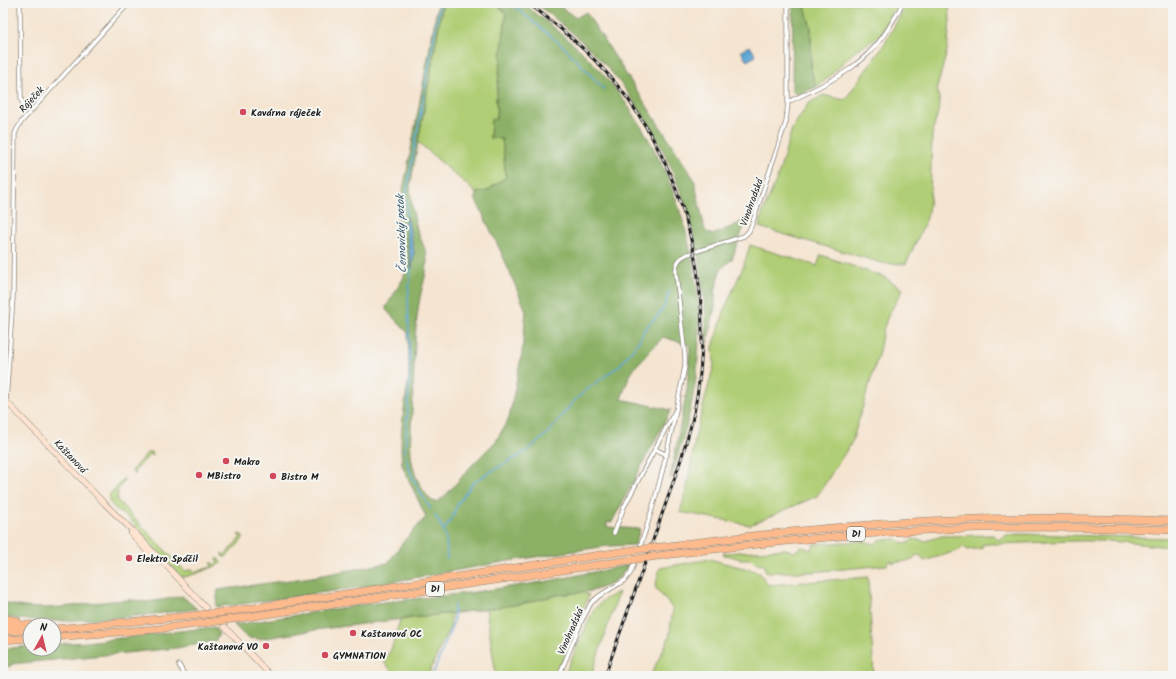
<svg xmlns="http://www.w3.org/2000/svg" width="1176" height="679" font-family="Kalam,sans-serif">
  <rect width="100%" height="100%" fill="#f6f6f2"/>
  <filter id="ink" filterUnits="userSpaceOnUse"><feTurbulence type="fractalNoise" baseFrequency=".025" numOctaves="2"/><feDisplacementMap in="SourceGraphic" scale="8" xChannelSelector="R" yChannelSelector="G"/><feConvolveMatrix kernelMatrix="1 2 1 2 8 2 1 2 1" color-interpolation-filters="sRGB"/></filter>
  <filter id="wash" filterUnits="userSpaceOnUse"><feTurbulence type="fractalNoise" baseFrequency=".012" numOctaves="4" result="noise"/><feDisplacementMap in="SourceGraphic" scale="16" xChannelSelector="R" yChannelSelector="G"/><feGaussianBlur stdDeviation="0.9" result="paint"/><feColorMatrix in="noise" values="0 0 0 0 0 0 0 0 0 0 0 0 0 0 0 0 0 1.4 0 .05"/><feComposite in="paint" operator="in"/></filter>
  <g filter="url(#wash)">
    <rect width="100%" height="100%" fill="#f5e4d0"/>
    <!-- green -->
    <g fill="#b0ce74" stroke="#667548">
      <path d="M443 3H494L504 11 506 15 496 99 497 120H491L490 138 502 139 506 177 487 191 476 193 418 142Z"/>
      <path d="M804 3H897C894 11 885 31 879 36 872 43 860 46 853 53 841 64 830 78 816 87L811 70V28Z"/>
      <path d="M907 3H949L950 20 947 51 937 88 940 104 932 135 930 197 927 218 906 264 882 263 759 227 764 209 778 176 792 129 808 104 823 95 845 100 885 43Z"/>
      <path d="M750 245 817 266 821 255 884 277 903 289 888 316 883 330 878 356 852 442 817 496 750 525 680 512 687 488 696 433 714 365 713 347 726 306 743 267Z"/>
      <path d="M148 452H151L153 456 150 454 134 472 136 474H133L132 470Z"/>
      <path d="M124 478 123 483 116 491 119 493 117 497V500L185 571 193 569 194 572 212 567 211 563H213L215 565 218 562 216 559 217 558 220 560 221 563C215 567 189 577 182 577L151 546 143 534 130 520 131 519C123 515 113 509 109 500H108L110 494Z"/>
      <path d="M240 534 243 536V539L226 557H223L222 556V553L225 555 241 537 238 535Z"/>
      <path d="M1019 534 1173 538V547C1149 546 1125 541 1100 541 1063 540 1025 544 988 544L982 545V548L967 550 963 546 960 550 924 561 920 555 915 556 913 560 893 563 892 561 888 562 887 565 811 572H766L764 564 755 563 751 559H740L731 556 723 555 724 553 786 549 794 552 802 547 812 550 814 544 864 541 875 544 879 540 897 539 901 542 908 543 913 539 926 541 942 536 993 535 998 540 1007 535Z"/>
      <path d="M709 559 759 572 768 585 868 577 874 676H650L669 638 673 609 655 587 660 568Z"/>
      <path d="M582 592 589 595 564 658 555 676H496L486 608 521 604 557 595Z"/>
      <path d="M619 592 591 676H564L594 609 605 599Z"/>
      <path d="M452 613 450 627 443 641 428 676H396L383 661 391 650 400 620Z"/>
    </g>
    <!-- forest -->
    <g fill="#8cb166" stroke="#546641" fill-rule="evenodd">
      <path d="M438 3H443L410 187C411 201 413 215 417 229 420 240 427 249 427 261 427 275 421 289 419 303 414 334 414 366 413 397 412 419 408 445 413 467 416 480 423 492 432 501L437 502 446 495 473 464 496 441 509 418 522 353 526 311 502 254 475 198 476 193 487 191 506 177 502 139 490 138 491 119H497L496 99 506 15 504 11 494 3C501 3 515 1 522 3 526 4 530 9 534 12 551 25 569 39 585 55 666 135 709 255 697 369 693 407 682 443 670 480L687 390 690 345 663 337 636 366 629 377 621 399 671 410 612 522H607V527L640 529 635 545 607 546 509 561 368 586 229 606 228 605 217 607 216 606 218 590 312 577 388 563 403 542 426 517 402 465C399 438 404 409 408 382 410 366 408 349 408 333L386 310V307L403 279 408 265 398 233 397 217 407 171ZM407 217 414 252 411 268 405 223Z"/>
      <path d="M535 3H555L576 18 586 12 694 179 705 231 712 235 738 224 748 215 732 259 720 270 715 292V306L706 349C708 239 672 134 595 54 576 35 556 19 535 3Z"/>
      <path d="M793 3H804L811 28V70L816 87 797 95 792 90Z"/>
      <path d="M628 565 621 576 609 585 592 591 557 595 521 604 458 613 443 614 322 629 260 639 247 638 234 625 366 604 468 593 549 581Z"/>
      <path d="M182 596 197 609 128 617 59 621 16 619 3 615V602C43 616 87 601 128 600 134 599 140 602 146 602 158 601 171 598 182 596Z"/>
      <path d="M214 627 219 634 215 641 177 648 11 664V666L3 667V649L30 646V649H54V644L86 642Z"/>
    </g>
    <!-- water -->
    <g fill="#5ba5d3" stroke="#3c6078">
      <path d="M750 46 756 56 747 61 741 51Z"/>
      <path d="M407 216 414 252 412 269 405 223Z"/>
    </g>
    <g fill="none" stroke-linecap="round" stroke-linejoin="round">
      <!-- stream -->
      <g stroke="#5ba5d3" stroke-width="1.5">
        <path d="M510 3 562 45 604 89"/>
        <path d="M407 216 406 195 440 3"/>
        <path d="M411 268 408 298 410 371 405 453C409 474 419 492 431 509"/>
        <path d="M435 515C446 533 447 538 447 559"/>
        <path d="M444 530 453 516 457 505 472 484 483 476 527 451 547 434 573 402 585 391 620 365 639 341 644 330 659 314 665 305 669 291"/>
        <path d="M432 676 454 621V605"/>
      </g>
    </g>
  </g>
  <g filter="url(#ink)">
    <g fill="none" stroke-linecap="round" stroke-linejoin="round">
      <!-- minor casing -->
      <g stroke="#888076" stroke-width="5">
        <g id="minor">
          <path d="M20 3 21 98 23 105 30 112"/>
          <path d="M788 102C830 82 869 65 892 22 896 16 900 10 902 3"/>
          <path d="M6 401 13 297 15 134 17 129 22 121 129 3"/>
          <path d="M655 449 667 455"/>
          <path d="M614 533 624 507 675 411"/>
          <path d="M641 544C661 486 673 426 685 366V356L676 273C675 263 679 258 688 254L744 236 749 231 752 224 786 122 788 102V3"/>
          <path d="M179 665 185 676"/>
          <path d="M559 676 582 620 591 603 599 596 625 580 630 574 634 564"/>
        </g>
      </g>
      <!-- secondary casing -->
      <g stroke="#888076" stroke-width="6">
        <g id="secondary">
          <path d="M3 398 105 504 139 537 206 608"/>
          <path d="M131 533 150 555 159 561"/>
          <path d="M224 626 271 676"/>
        </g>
      </g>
      <!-- motorway casing -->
      <g stroke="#888076" stroke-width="8">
        <g id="motorway">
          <path d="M669 546C762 534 855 524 949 520 1024 517 1099 518 1173 521"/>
          <path d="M665 555C760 543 854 533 949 529 1024 526 1098 527 1173 530"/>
          <path d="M233 611 633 550"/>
          <path d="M3 618 17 621"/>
          <path d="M240 618 630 560"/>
          <path d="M3 624 34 625"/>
          <path d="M54 629 190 616"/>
          <path d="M3 631 30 630"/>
          <path d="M54 637 157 629 197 624"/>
          <path d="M3 640 30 638"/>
        </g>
      </g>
      <!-- minor -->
      <use href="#minor" stroke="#fff" stroke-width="3.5"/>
      <!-- secondary -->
      <use href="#secondary" stroke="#fee3d1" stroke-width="5"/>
      <!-- motorway -->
      <use href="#motorway" stroke="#fcba8d" stroke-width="7"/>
      <!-- rail casing -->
      <g stroke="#1c1c1c" stroke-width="3">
        <path id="rail" d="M528 3C566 31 600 61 628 99 692 189 716 305 694 413 686 449 673 483 661 517 643 570 623 623 605 676"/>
      </g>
      <!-- rail -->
      <use href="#rail" stroke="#f6f6f2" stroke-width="1.5" stroke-dasharray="4.5" stroke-linecap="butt"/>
      <!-- motorway-bridge casing -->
      <g stroke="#888076" stroke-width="8" stroke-linecap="butt">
        <g id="motorway-bridge">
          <path d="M633 550 669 546"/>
          <path d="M630 560 665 555"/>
          <path d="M190 616 233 611"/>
          <path d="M197 624 240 618"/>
        </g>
      </g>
      <!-- motorway-bridge -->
      <use href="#motorway-bridge" stroke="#fcba8d" stroke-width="7"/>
    </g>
  </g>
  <!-- markers -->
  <g fill="#d1495b" stroke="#f6f6f2" stroke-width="1.5">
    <circle cx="243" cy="112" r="4"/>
    <circle cx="226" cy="461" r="4"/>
    <circle cx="199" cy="475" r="4"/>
    <circle cx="273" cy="476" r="4"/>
    <circle cx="129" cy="558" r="4"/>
    <circle cx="353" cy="633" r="4"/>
    <circle cx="266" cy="646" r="4"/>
    <circle cx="325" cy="655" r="4"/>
  </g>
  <g text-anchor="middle" stroke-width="4" stroke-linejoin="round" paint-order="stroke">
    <!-- shield labels -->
    <g fill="#f6f6f2" stroke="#5d5d5c" stroke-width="1">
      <rect x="847" y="527" width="18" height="14" rx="3"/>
      <rect x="426" y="582" width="18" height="14" rx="3"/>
    </g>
    <g font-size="9" font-weight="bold" fill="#1c1c1c">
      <text x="856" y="537">D1</text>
      <text x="435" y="592">D1</text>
    </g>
    <!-- street labels -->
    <g font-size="10" fill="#1c1c1c" stroke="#f6f6f2">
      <text transform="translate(31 99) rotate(-48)" y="4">Ráječek</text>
      <text transform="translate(751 202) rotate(-70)" y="4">Vinohradská</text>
      <text transform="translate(71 456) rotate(46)" y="4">Kaštanová</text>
      <text transform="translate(570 631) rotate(-66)" y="4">Vinohradská</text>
    </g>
    <!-- poi labels -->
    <g font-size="10" font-weight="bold" fill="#1c1c1c" stroke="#f6f6f2" text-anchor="start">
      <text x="251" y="116">Kavárna ráječek</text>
      <text x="234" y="465">Makro</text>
      <text x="207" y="479">MBistro</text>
      <text x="281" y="480">Bistro M</text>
      <text x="137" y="562">Elektro Spáčil</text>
      <text x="361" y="637">Kaštanová OC</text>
      <text x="258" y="650" text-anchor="end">Kaštanová VO</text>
      <text x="333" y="659">GYMNATION</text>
    </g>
    <!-- water labels -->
    <g font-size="11" font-style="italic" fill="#385a6e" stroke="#f6f6f2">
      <text transform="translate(401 234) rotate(-92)" y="4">Černovický potok</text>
    </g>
  </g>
  <!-- margin -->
  <rect width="1176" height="679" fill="none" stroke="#f6f6f2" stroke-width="16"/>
  <!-- north arrow -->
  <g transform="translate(42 637) rotate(8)"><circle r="19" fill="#f6f6f2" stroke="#9f9f9c"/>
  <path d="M0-3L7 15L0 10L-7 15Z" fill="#d1495b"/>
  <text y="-6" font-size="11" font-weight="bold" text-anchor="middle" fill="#1c1c1c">N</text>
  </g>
</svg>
